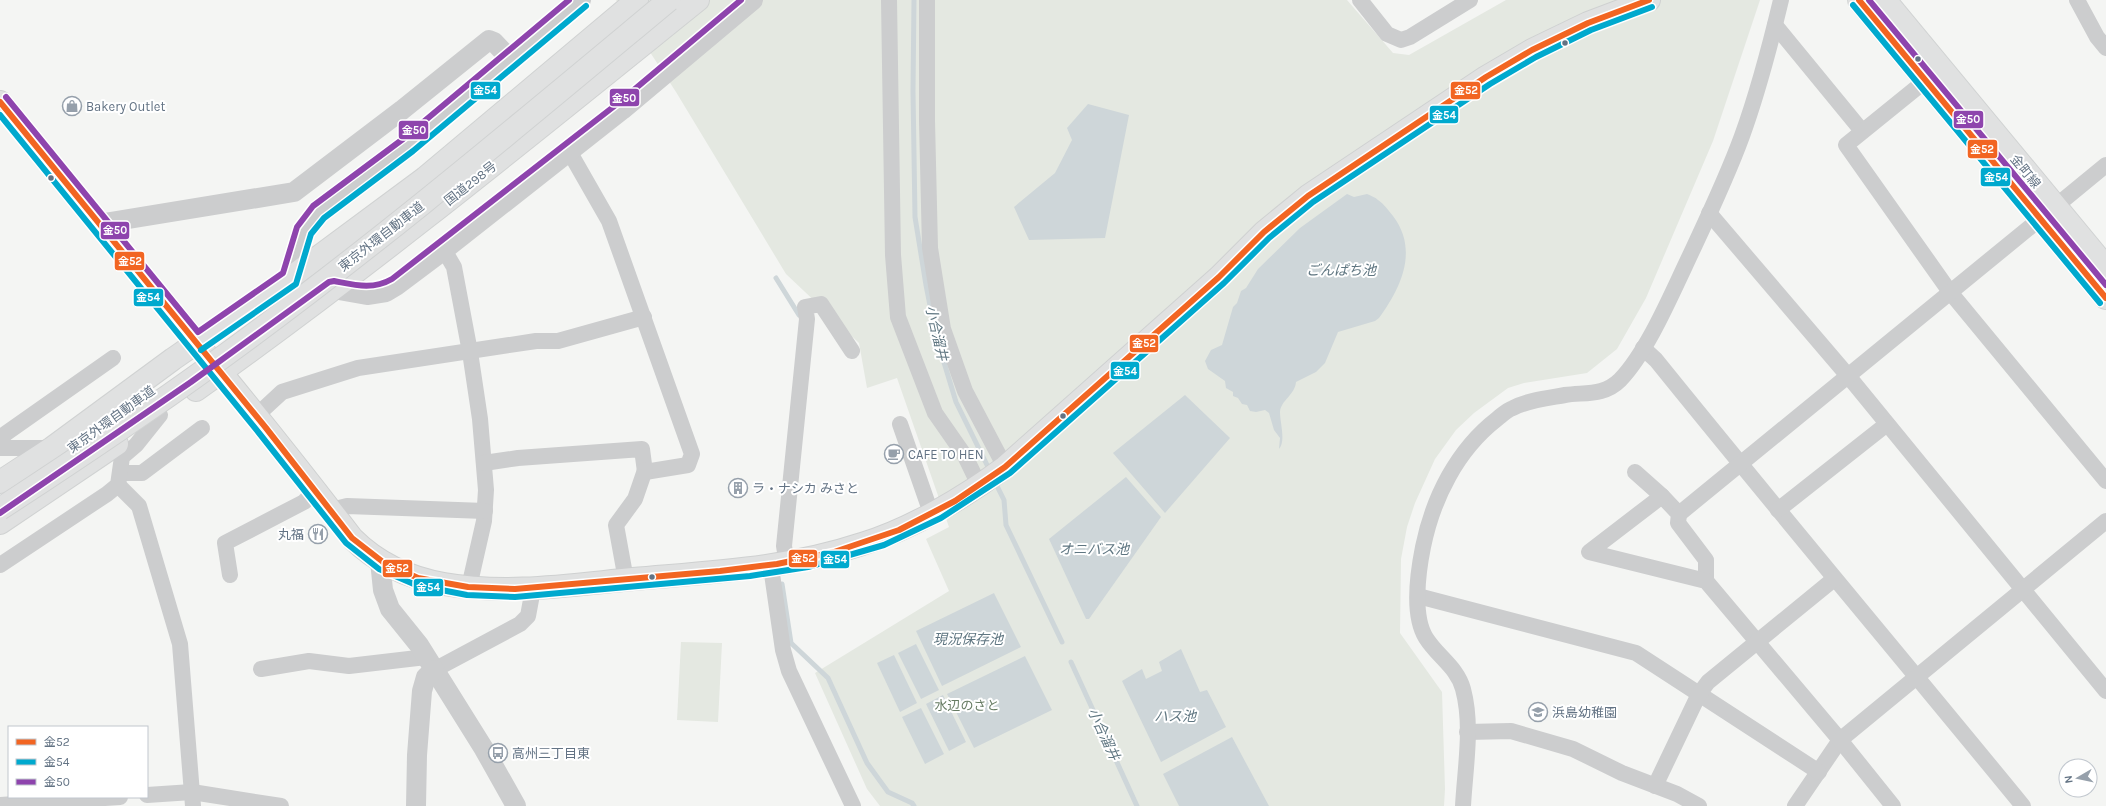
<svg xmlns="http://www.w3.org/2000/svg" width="2106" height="806" font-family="Karla,'Noto Sans JP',sans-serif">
  <rect width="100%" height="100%" fill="#f4f5f3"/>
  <!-- green -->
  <g fill="#e4e8e1">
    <path d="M616 0H1347L1393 53 1409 55 1506 0H1760L1713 141 1646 298 1617 349 1587 373 1524 383 1508 388 1474 413 1456 430 1435 459 1415 503 1407 527 1401 559 1400 633 1442 692 1445 789 1444 806H880L867 789 815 673 949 591 926 539 949 527 897 378 867 388 859 343 786 274 676 92Z"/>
    <path d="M681 642 722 643 718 722 677 720Z"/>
  </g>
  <!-- water -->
  <g fill="#ced6d9">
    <path d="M1088 104 1129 115 1105 238 1029 240 1014 207 1055 173 1072 140 1067 128Z"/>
    <path d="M1347 194 1354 197 1367 194C1371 196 1375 197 1378 200 1384 204 1388 210 1393 216 1419 250 1401 288 1379 318L1375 321 1338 332 1325 363 1316 372 1296 382C1295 395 1281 400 1280 412 1280 423 1286 441 1279 449L1280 438 1274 430 1269 413 1265 410 1256 412 1250 411 1247 405 1242 404 1238 398 1233 396V392L1226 388 1225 381 1208 369 1205 361 1211 350 1222 345 1233 307 1237 303 1241 291 1246 288 1258 269 1300 228Z"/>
    <path d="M1185 395 1230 438 1165 513 1113 453Z"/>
    <path d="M1126 477 1161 517 1089 619H1086L1049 539Z"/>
    <path d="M994 593 1021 647 942 686 916 631Z"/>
    <path d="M916 644 939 690 921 699 898 653Z"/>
    <path d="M1181 649 1200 692 1207 690 1226 727 1161 762 1122 681 1142 669 1146 679 1162 671 1159 662Z"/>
    <path d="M894 655 917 703 900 712 877 663Z"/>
    <path d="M1025 656 1052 710 974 748 947 694Z"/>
    <path d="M943 695 966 742 949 751 926 704Z"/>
    <path d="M921 708 944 754 925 764 902 717Z"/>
    <path d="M1232 737 1269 806H1179L1163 774Z"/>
  </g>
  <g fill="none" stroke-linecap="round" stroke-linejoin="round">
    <!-- stream -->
    <g stroke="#ced6d9" stroke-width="5">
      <path d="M914 0 913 91 915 217 926 285 936 336 956 402 990 471"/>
      <path d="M776 278 799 315"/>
      <path d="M994 480 1004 500 1006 525 1062 642"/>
      <path d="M782 584 791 643 828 678 867 763 888 792 912 803 914 806"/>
      <path d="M1071 662 1137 806"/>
    </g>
    <!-- secondary casing -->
    <g stroke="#d1d3d3" stroke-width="24">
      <g id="secondary">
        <path d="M1859 0 2106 298"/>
        <path d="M1885 0 2106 267"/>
      </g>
    </g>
    <!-- primary casing -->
    <g stroke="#cfd1d1" stroke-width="24">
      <path id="primary" d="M0 102C116 248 239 389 352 538 377 563 409 578 444 584 507 595 570 585 633 579 712 572 787 569 862 544 911 529 965 497 1005 467L1219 277 1264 232 1308 196 1486 77 1532 50 1588 23 1649 0"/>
    </g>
    <!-- trunk casing -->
    <g stroke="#d0d2d2" stroke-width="24">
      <g id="trunk">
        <path d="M196 390C369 267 533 133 698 0"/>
        <path d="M0 482 52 448 173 359 290 278 425 178 637 0"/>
        <path d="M0 523 117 444"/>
      </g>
    </g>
    <!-- minor -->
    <g stroke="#cccdce" stroke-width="16">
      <path d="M889 0 893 255 898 317 935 413 965 456 979 485"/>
      <path d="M927 0V121L930 248 943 329 965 391 1005 467"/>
      <path d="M1360 0 1387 34 1401 40 1410 37 1470 0"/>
      <path d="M2077 0 2097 37 2106 48"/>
      <path d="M1775 25 1862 131"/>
      <path d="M1925 81 1846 145 1950 292 2106 481"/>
      <path d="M2056 206 2106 165"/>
      <path d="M1709 213 1849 377 2106 691"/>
      <path d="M444 250 454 267 470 352 480 419 486 490 484 521 469 587"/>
      <path d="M1643 348 1656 360C1777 510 1901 657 2023 806"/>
      <path d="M257 415 282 392 358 368 536 341H558L644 317"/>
      <path d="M900 424 931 513"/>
      <path d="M0 442 5 434 113 358"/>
      <path d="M0 448H52"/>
      <path d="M484 463 518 458 642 449 645 472 688 465 692 454 609 221 569 151"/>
      <path d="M1635 472 1662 496 1679 514 1678 523 1706 560V581"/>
      <path d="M120 473H142L202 428"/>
      <path d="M118 485 139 506 180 644 193 806"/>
      <path d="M1662 496 1589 552 1706 581 1840 740 1795 806"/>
      <path d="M331 510 347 506 485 511"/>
      <path d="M1778 510 1887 424"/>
      <path d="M1679 514 2041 218"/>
      <path d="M787 564 784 546 807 319 805 307 821 304 852 351"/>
      <path d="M0 565 107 494 118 485 122 457 136 445 160 415"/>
      <path d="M771 567 783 650 789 671 853 806"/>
      <path d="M230 575 225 543 304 502 316 490"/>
      <path d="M626 580 616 525 635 499 645 470"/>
      <path d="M1418 596 1636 653 1819 772"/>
      <path d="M261 669 309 661 349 666 426 657"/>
      <path d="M434 670 520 624 528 616 533 589"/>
      <path d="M1467 732 1511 731 1573 749 1622 773 1677 794 1699 806"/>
      <path d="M1655 786 1699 694 1708 682 1834 579"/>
      <path d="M147 795 192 792 281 806"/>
      <path d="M0 805 120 797"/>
      <path d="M1463 806C1465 768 1473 726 1463 689 1457 667 1438 657 1426 638 1412 616 1418 572 1423 547 1433 498 1457 450 1497 419 1502 415 1507 410 1513 408 1528 400 1548 398 1565 395 1585 392 1604 396 1620 380 1646 353 1669 300 1685 266 1705 223 1726 180 1742 136 1758 92 1770 46 1781 0"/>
      <path d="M1893 806 1840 740 2106 521"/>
    </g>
    <!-- tertiary -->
    <g stroke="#cccdce" stroke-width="20">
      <path d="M98 224 294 192 402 110 489 40 494 42 511 60"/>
      <path d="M290 278 304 230 318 212 408 145 581 0"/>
      <path d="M333 289 367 295 386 292 396 286 444 250 622 110 753 0"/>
      <path d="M380 561 383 590 390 609 419 645 484 749 516 806"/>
      <path d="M416 806 417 755 422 691 426 677 434 670"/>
    </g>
    <!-- secondary -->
    <use href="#secondary" stroke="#e0e1e1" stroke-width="22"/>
    <!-- primary -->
    <use href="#primary" stroke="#e0e1e1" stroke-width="22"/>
    <!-- trunk -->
    <use href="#trunk" stroke="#e0e1e1" stroke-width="22"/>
    <!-- motorway-bridge casing -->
    <g stroke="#d0d2d2" stroke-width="24" stroke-linecap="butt">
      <path id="motorway-bridge" d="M0 509C72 462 144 414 213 364 371 250 520 124 669 0"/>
    </g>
    <!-- motorway-bridge -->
    <use href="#motorway-bridge" stroke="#e0e1e1" stroke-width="22"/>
    <!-- bus-1 casing -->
    <g stroke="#fff" stroke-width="9">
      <g id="bus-1">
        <path d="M1859 0 2106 298"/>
        <path d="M0 102 266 428 352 538 383 562 418 578 468 587 515 589 720 571 777 564 834 552 899 530 955 501 1005 467 1219 277 1264 232 1308 196 1486 77 1532 50 1588 23 1649 0"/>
      </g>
    </g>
    <!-- bus-2 casing -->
    <g stroke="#fff" stroke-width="9">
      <g id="bus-2">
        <path d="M1853 5 2100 303"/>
        <path d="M0 115 259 433 346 543 379 569 416 585 467 595 515 597 750 576 808 567 884 545 941 518 1010 473 1224 283 1269 238 1313 202 1490 84 1536 57 1591 30 1652 7"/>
        <path d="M201 350 296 284 311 234 324 218 413 151 586 6"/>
      </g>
    </g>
    <!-- bus-3 casing -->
    <g stroke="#fff" stroke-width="9">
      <g id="bus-3">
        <path d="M1869 0 2106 285"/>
        <path d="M6 97 198 332 283 273 297 227 313 206 403 139 569 0"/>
        <path d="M0 513 191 382 329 282 334 281C355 285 373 290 392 279L617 104 741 0"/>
      </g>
    </g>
    <!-- bus-1 -->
    <use href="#bus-1" stroke="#f26522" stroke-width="6"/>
    <!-- bus-2 -->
    <use href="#bus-2" stroke="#00a9ce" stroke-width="6"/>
    <!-- bus-3 -->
    <use href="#bus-3" stroke="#8e44ad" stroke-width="6"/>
  </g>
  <!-- icons -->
  <defs>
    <g id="shop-ring" transform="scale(1)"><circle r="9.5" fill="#fff" stroke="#96a0ab" stroke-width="1.5"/><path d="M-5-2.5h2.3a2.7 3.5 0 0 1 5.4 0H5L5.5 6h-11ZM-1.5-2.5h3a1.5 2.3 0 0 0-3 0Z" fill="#96a0ab"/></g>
    <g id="cafe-ring" transform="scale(1)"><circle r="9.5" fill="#fff" stroke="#96a0ab" stroke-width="1.5"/><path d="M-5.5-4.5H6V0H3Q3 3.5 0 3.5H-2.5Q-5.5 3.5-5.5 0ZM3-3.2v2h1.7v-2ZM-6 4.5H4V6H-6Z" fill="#96a0ab"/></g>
    <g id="building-ring" transform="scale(1)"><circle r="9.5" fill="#fff" stroke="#96a0ab" stroke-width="1.5"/><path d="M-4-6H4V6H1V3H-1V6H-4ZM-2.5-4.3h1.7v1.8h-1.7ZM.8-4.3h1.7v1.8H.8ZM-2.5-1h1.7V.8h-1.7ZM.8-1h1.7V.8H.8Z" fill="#96a0ab"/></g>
    <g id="restaurant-ring" transform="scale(1)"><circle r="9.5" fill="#fff" stroke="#96a0ab" stroke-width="1.5"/><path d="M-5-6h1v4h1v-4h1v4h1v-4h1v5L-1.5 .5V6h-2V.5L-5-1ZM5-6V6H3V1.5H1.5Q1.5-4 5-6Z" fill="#96a0ab"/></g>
    <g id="school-ring" transform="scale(1)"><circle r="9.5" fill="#fff" stroke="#96a0ab" stroke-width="1.5"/><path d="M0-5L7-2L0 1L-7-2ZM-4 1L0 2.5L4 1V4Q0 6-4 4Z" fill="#96a0ab"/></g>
    <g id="bus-ring" transform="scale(1)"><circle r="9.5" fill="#fff" stroke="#96a0ab" stroke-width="1.5"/><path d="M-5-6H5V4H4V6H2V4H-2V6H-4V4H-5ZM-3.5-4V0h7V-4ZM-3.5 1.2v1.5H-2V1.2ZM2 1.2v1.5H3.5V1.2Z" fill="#96a0ab"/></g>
  </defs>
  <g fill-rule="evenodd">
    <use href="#shop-ring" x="72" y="106"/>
    <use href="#cafe-ring" x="894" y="454"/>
    <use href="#building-ring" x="738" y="488"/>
    <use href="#restaurant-ring" x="318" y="534"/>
    <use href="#school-ring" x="1538" y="712"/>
    <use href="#bus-ring" x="498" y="753"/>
  </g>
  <!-- markers -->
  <g fill="#637384" stroke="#fff" stroke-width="1.5">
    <circle cx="1565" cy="43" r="3.5"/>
    <circle cx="1918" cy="59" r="3.5"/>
    <circle cx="51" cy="178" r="3.5"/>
    <circle cx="1063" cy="416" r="3.5"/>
    <circle cx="652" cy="577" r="3.5"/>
  </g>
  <g text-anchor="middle" stroke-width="4" stroke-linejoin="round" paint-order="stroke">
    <!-- poi labels -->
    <g font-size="13" fill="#637384" stroke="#fff" text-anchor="start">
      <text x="86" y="111">Bakery Outlet</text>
      <text x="908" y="459">CAFE TO HEN</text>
      <text x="752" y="493">ラ・ナシカ みさと</text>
      <text x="304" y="539" text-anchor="end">丸福</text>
      <text x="1552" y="717">浜島幼稚園</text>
      <text x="512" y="758">高州三丁目東</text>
    </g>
    <!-- street labels -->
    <g font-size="13" fill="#637384" stroke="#fff">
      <text transform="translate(2026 171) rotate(50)" y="5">金町線</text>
      <text transform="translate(470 183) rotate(-38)" y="5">国道298号</text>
      <text transform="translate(381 236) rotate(-38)" y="5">東京外環自動車道</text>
      <text transform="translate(111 419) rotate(-36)" y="5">東京外環自動車道</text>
    </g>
    <!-- park labels -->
    <g font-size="13" fill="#667b62" stroke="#fff">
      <text x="967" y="710">水辺のさと</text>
    </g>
    <!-- water labels -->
    <g font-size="14" font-style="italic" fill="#5f7681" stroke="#fff">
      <text x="1341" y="275">ごんぱち池</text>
      <text transform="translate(937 333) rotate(77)" y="5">小合溜井</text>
      <text x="1094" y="554">オニバス池</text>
      <text x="968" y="644">現況保存池</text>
      <text x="1175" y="721">ハス池</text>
      <text transform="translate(1104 734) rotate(65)" y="5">小合溜井</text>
    </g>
  </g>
  <g stroke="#fff" stroke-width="1.5">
    <rect x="470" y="81" width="31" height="19" rx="4" fill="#00a9ce"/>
    <rect x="1450" y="81" width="31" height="19" rx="4" fill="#f26522"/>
    <rect x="609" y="88" width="31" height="19" rx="4" fill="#8e44ad"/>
    <rect x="1429" y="105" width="30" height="19" rx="4" fill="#00a9ce"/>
    <rect x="1953" y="110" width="31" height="19" rx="4" fill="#8e44ad"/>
    <rect x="398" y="120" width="31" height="20" rx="4" fill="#8e44ad"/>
    <rect x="1967" y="139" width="31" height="20" rx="4" fill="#f26522"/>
    <rect x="1980" y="167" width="31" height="20" rx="4" fill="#00a9ce"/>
    <rect x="100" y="221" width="30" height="19" rx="4" fill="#8e44ad"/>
    <rect x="114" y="251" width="31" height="20" rx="4" fill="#f26522"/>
    <rect x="133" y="288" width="31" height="19" rx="4" fill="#00a9ce"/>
    <rect x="1129" y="334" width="30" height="19" rx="4" fill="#f26522"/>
    <rect x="1110" y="361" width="30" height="19" rx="4" fill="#00a9ce"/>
    <rect x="788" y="549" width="30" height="19" rx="4" fill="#f26522"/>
    <rect x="820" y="550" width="30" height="19" rx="4" fill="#00a9ce"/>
    <rect x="382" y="559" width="31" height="19" rx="4" fill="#f26522"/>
    <rect x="413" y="578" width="31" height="19" rx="4" fill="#00a9ce"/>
  </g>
  <g font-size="11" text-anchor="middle" font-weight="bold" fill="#fff">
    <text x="485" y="94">金54</text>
    <text x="1466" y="94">金52</text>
    <text x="624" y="102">金50</text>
    <text x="1444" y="119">金54</text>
    <text x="1968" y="123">金50</text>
    <text x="414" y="134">金50</text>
    <text x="1982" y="153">金52</text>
    <text x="1996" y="181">金54</text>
    <text x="115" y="234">金50</text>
    <text x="130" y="265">金52</text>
    <text x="148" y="301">金54</text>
    <text x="1144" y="347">金52</text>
    <text x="1125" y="375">金54</text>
    <text x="803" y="562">金52</text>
    <text x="835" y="563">金54</text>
    <text x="397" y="572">金52</text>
    <text x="428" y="591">金54</text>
  </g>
  <!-- legend -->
  <rect x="8" y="726" width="140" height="72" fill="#ffffff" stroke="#c1c7ce"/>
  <rect x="16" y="739" width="20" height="6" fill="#f26522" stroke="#c1c7ce"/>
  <text x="44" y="746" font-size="12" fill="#637384">金52</text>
  <rect x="16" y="759" width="20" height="6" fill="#00a9ce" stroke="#c1c7ce"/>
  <text x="44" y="766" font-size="12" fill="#637384">金54</text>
  <rect x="16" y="779" width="20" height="6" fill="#8e44ad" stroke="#c1c7ce"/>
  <text x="44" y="786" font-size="12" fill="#637384">金50</text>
  <!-- north arrow -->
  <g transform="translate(2078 778) rotate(261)"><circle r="19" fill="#ffffff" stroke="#c1c7ce"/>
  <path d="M0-3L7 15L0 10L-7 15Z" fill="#96a0ab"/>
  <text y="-6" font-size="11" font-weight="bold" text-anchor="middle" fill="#637384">N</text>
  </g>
</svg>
